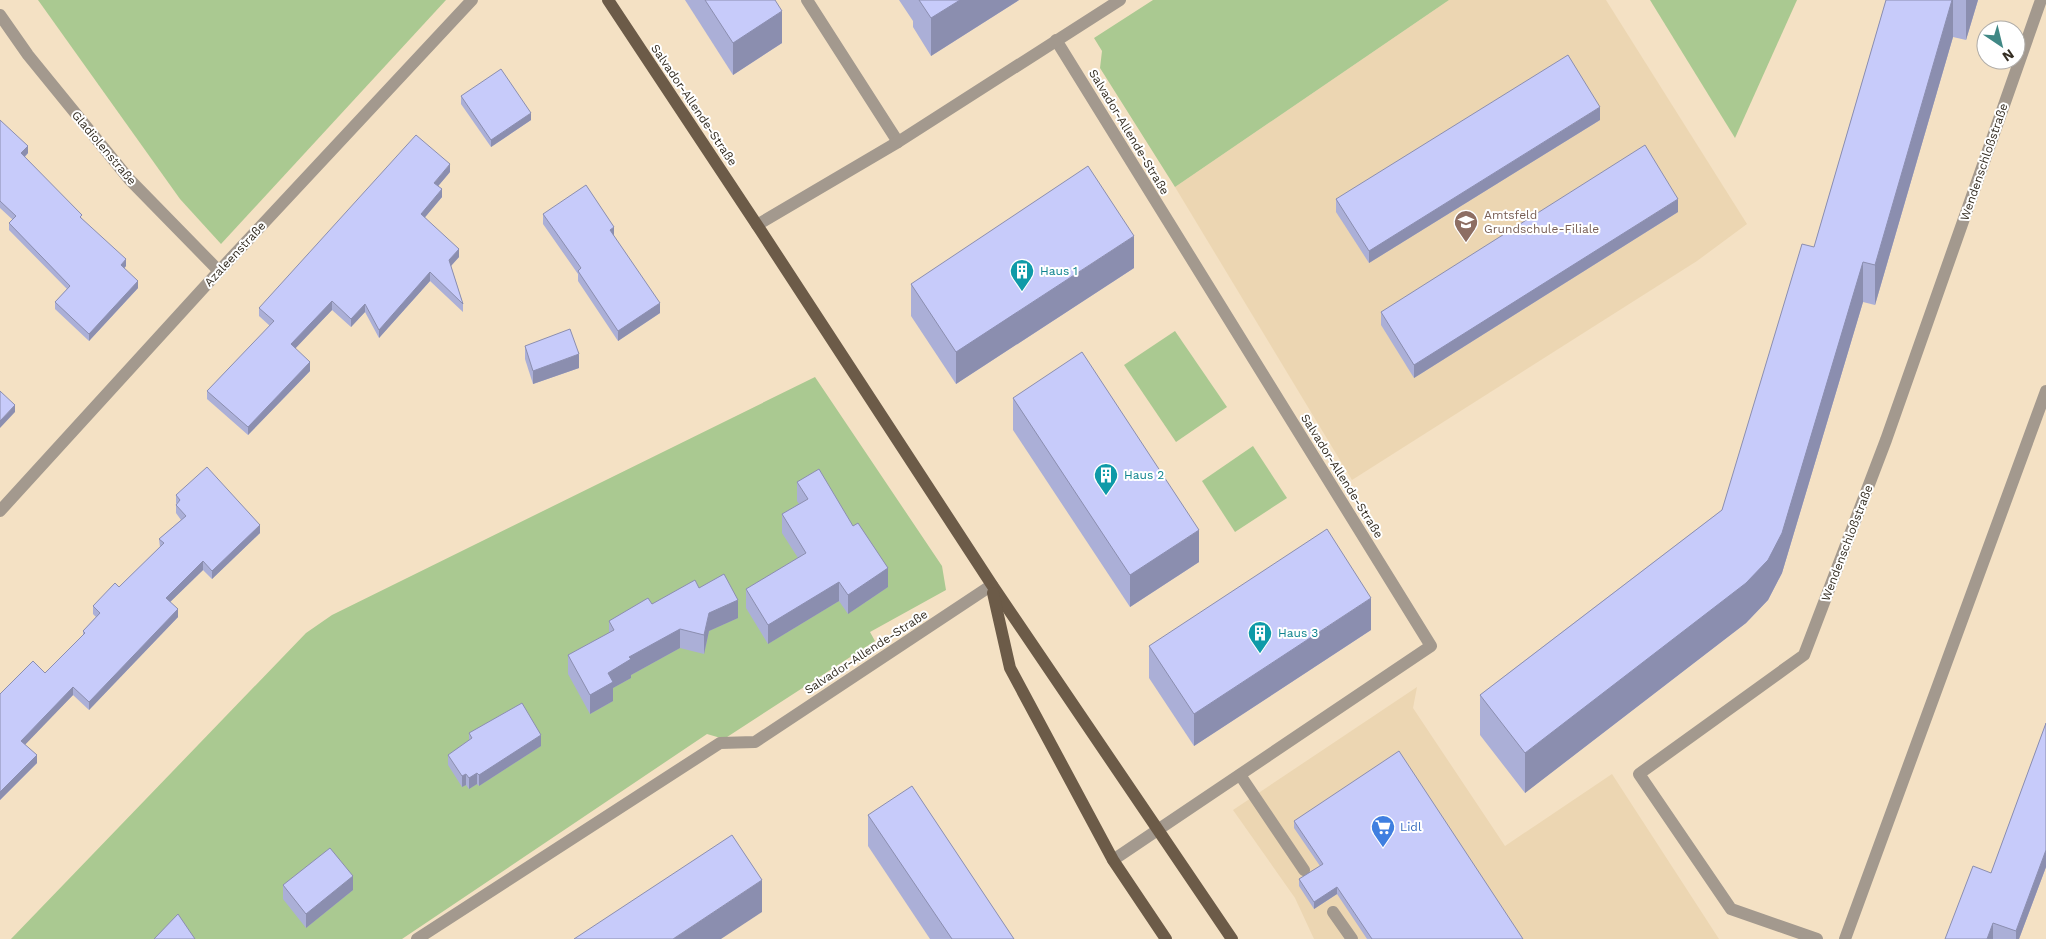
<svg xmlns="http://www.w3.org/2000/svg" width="2046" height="939" font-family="'Work Sans',sans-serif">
  <rect width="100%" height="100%" fill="#f4e1c4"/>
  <!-- built -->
  <g fill="#ecd6b2">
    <path d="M1449 0H1606L1747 224 1697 261 1352 480 1175 187Z"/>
    <path d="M1417 687 1413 708 1505 846 1612 774 1719 939H1314L1295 898 1233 810Z"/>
  </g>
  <!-- green -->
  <g fill="#aac991">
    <path d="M38 0H446L221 244 180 199Z"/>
    <path d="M1153 0H1449L1175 187 1100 68 1102 51 1094 38Z"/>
    <path d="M1650 0H1797L1735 138Z"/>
    <path d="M1175 331 1227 407 1176 442 1124 365Z"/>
    <path d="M815 377 942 566 946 590 870 632 875 641 724 739 707 734 402 939H11L306 633 332 615Z"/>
    <path d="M1253 446 1287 498 1235 532 1202 481Z"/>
  </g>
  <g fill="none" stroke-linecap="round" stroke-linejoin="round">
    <!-- minor -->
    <g stroke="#a3998e" stroke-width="12">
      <path d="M807 0 898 142"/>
      <path d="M0 15 28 55 129 179 219 271"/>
      <path d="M1056 40 1431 646 1113 860"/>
      <path d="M757 225 898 142 1120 0"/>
      <path d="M0 511 219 271 472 0"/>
      <path d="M1240 775 1304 870"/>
      <path d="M1333 912 1352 939"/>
      <path d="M417 939 720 743 755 742 992 585"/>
      <path d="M1817 939 1731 909 1639 774 1804 655 1886 440 2041 0"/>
      <path d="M1845 939 2046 391"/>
    </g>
    <!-- major -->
    <g stroke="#6c5b48" stroke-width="12">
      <path d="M608 0 761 231 992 585 1232 939"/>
      <path d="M993 593 1010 668 1113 860 1166 939"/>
    </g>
  </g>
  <!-- wall -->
  <g fill="#abafd7">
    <path d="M685 0H775L782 43 733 75Z"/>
    <path d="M899 0H1019L931 56 913 27V21Z"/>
    <path d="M1886 0H1978L1966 40 1953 37 1875 305 1863 302 1782 573 1768 600 1746 623 1525 793 1480 735V695L1722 510 1814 247Z"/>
    <path d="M461 96 531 120 491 147 461 104Z"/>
    <path d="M0 120 28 153 25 157 126 266 124 268 138 288 89 341 55 309V302L67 289 9 230V223L13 220 0 208Z"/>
    <path d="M1600 120 1369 263 1336 212V199Z"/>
    <path d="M450 172 438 186 442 197 425 217 459 257 451 266 463 304V312L430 281 379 338 365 312 351 327 332 310 295 348 310 371 248 435 207 399V391L270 326 259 316V308Z"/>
    <path d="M1678 212 1414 378 1381 325V312Z"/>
    <path d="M543 214 614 236 660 313 618 341 578 281V274L543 224Z"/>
    <path d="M1134 268 956 384 911 316V284Z"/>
    <path d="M525 346 579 368 533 384 525 359Z"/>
    <path d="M1013 398 1199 562 1130 607 1013 430Z"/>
    <path d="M797 482 888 587 848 614 839 601 768 644 746 608V589L798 558 782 533V514L799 504 797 501Z"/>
    <path d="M176 495 260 533 212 579 203 570 170 602 178 617 89 710 73 695 25 744 37 763 0 800V694L45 673 83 635V631L96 617 93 614V606L119 587 160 547 159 539 181 520 176 513V505L177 504 176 503Z"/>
    <path d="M699 588 738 618 709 631 704 654 680 648 631 675V678L613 688V701L590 714 568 674V655L609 633V621Z"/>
    <path d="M1371 630 1194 746 1149 678V646Z"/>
    <path d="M2046 723V867L2019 939H1945L1991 873Z"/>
    <path d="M469 733 541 746 479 786 477 784 469 789 466 785 462 787 448 765V755L469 741Z"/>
    <path d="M868 815 1014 939H930L868 846Z"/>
    <path d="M1294 821 1523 939H1367L1337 894 1314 909 1299 886V879L1320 866 1294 828Z"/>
    <path d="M283 885 353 890 306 928 283 899Z"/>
  </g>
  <!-- shaded-wall -->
  <g fill="#8b8eaf">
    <path d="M960 0H1019L931 56V18Z"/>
    <path d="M1952 0H1953V37L1875 305V265Z"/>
    <path d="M1966 0H1978L1966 40Z"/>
    <path d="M782 11V43L733 75V43Z"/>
    <path d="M1600 107V120L1369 263V251Z"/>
    <path d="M531 113V120L491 147V140Z"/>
    <path d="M28 146V153L21 160V153Z"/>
    <path d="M450 164V172L434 191V183Z"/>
    <path d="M442 189V197L421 222V214Z"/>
    <path d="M1678 199V212L1414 378V365Z"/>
    <path d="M614 227V237L610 230Z"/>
    <path d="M1134 236V268L956 384V352Z"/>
    <path d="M459 249V257L449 268V260Z"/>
    <path d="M126 259V266L121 272V265Z"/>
    <path d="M1863 262V302L1782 573 1768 600 1746 623 1525 793V753L1746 583Z"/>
    <path d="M430 272V281L379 338V330Z"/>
    <path d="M138 281V288L89 341V334Z"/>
    <path d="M332 301V310L291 353V344Z"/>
    <path d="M660 303V313L618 341V331Z"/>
    <path d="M365 304V312L351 327V319Z"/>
    <path d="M579 354V368L533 384V371Z"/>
    <path d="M310 362V371L248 435V427Z"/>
    <path d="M15 405V412L0 428V421Z"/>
    <path d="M260 525V533L212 579V571Z"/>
    <path d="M1199 530V562L1130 607V575Z"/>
    <path d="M203 561V570L166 606V598Z"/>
    <path d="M888 568V587L848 614V595Z"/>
    <path d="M839 582V601L768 644V625Z"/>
    <path d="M1371 598V630L1194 746V714Z"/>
    <path d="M738 600V618L709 631 704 654V635L709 613Z"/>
    <path d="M178 609V617L89 710V702Z"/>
    <path d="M680 629V648L631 675V678L613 688V701L590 714V695L608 673 629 657Z"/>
    <path d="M73 687V695L21 749V741Z"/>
    <path d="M541 735V746L479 786V775Z"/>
    <path d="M37 755V763L0 800V792Z"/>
    <path d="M477 773V784L469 789V778Z"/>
    <path d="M466 774V785L462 787V776Z"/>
    <path d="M2046 850V867L2019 939H2016V931Z"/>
    <path d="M353 876V890L306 928V914Z"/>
    <path d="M762 880V912L721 939H673Z"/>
    <path d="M1337 887V894L1314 909V902Z"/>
    <path d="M1993 923V939H1987Z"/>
  </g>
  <!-- building -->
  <g fill="#c7cbfa" stroke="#8b8eaf">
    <path d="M705 0H775L782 11 733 43Z"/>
    <path d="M919 0H960L931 18Z"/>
    <path d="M1886 0H1952L1875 265 1863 262 1782 533 1768 560 1746 583 1525 753 1480 695 1722 510 1802 244 1814 247Z"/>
    <path d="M1568 55 1600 107 1369 251 1336 199Z"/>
    <path d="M501 69 531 113 491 140 461 96Z"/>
    <path d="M0 120 28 146 21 153 82 215 80 217 126 259 121 265 138 281 89 334 55 302 70 286 9 223 16 216 0 201Z"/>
    <path d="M416 135 450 164 434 183 442 189 421 214 459 249 449 260 463 304 430 272 379 330 365 304 351 319 332 301 291 344 310 362 248 427 207 391 274 321 259 308Z"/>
    <path d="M1645 145 1678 199 1414 365 1381 312Z"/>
    <path d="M1088 166 1134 236 956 352 911 284Z"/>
    <path d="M586 185 614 227 610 230 660 303 618 331 578 271 581 268 543 214Z"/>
    <path d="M570 329 579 354 533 371 525 346Z"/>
    <path d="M1082 352 1199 530 1130 575 1013 398Z"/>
    <path d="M0 391 15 405 0 421Z"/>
    <path d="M207 467 260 525 212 571 203 561 166 598 178 609 89 702 73 687 21 741 37 755 0 792V694L33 661 45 673 85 633 83 631 100 613 93 606 115 583 119 587 164 543 159 539 186 516 176 505 180 500 176 495Z"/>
    <path d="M819 469 853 526 858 523 888 568 848 595 839 582 768 625 746 589 806 553 782 514 808 499 797 482Z"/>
    <path d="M1327 529 1371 598 1194 714 1149 646Z"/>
    <path d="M724 574 738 600 709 613 704 635 680 629 629 657 631 659 608 673 613 682 590 695 568 655 614 630 609 621 648 598 652 604 695 580 699 588Z"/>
    <path d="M522 703 541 735 479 775 477 773 469 778 466 774 462 776 448 755 472 738 469 733Z"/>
    <path d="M2046 723V850L2016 931 1993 923 1987 939H1945L1973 866 1991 873Z"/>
    <path d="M1399 751 1523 939H1372L1337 887 1314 902 1299 879 1323 864 1294 821Z"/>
    <path d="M912 786 1014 939H952L868 815Z"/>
    <path d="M732 835 762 880 673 939H574Z"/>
    <path d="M330 848 353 876 306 914 283 885Z"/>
    <path d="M178 914 195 939H154Z"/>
  </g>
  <!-- icons -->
  <defs>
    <g id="school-pin" transform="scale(1.25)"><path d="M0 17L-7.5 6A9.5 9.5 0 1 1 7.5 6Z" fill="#8d6e63" stroke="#fff"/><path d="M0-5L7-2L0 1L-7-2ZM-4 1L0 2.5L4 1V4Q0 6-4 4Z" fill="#fff"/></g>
    <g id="building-pin" transform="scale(1.25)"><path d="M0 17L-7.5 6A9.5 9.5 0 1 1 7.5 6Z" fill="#0f9aa8" stroke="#fff"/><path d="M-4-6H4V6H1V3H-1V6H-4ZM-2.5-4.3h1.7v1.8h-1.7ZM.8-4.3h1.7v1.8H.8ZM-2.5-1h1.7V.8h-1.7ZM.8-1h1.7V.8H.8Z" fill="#fff"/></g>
    <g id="supermarket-pin" transform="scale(1.25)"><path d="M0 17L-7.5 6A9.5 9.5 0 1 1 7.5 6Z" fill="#3f7fe0" stroke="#fff"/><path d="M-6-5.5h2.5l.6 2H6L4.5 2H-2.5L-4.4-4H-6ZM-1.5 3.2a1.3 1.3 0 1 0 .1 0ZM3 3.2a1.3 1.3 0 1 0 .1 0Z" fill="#fff"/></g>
  </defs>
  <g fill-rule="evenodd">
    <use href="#school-pin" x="1466" y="222"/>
    <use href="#building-pin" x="1022" y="271"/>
    <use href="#building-pin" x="1106" y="475"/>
    <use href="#building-pin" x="1260" y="633"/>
    <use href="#supermarket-pin" x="1383" y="827"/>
  </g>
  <g text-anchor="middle" stroke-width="4" stroke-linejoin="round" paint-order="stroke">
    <!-- street labels -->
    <g font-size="12" fill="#352e23" stroke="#fff">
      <text transform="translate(694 105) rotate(56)" y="4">Salvador-Allende-Straße</text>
      <text transform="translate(1129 132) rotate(59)" y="4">Salvador-Allende-Straße</text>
      <text transform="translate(104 148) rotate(50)" y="4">Gladiolenstraße</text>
      <text transform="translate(1984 162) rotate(-71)" y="4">Wendenschloßstraße</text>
      <text transform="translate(235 254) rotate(-47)" y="4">Azaleenstraße</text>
      <text transform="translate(1342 476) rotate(58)" y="4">Salvador-Allende-Straße</text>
      <text transform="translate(1847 543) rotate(-69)" y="4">Wendenschloßstraße</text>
      <text transform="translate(866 652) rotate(-33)" y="4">Salvador-Allende-Straße</text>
    </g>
    <!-- education labels -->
    <g font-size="12" fill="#785e54" stroke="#fff" text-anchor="start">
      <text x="1484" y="219">Amtsfeld<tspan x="1484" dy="14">Grundschule-Filiale</tspan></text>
    </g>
    <!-- culture labels -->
    <g font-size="12" fill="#0d838f" stroke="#fff" text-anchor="start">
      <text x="1040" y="275">Haus 1</text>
      <text x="1124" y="479">Haus 2</text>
      <text x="1278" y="637">Haus 3</text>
    </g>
    <!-- shop labels -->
    <g font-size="12" fill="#366cbe" stroke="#fff" text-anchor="start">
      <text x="1400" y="831">Lidl</text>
    </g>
  </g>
  <!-- north arrow -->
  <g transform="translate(2001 45) rotate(145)"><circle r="24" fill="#ffffff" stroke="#aeaba7"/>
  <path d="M0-4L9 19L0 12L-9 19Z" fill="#408885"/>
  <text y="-8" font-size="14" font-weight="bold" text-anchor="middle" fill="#352e23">N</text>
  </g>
</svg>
